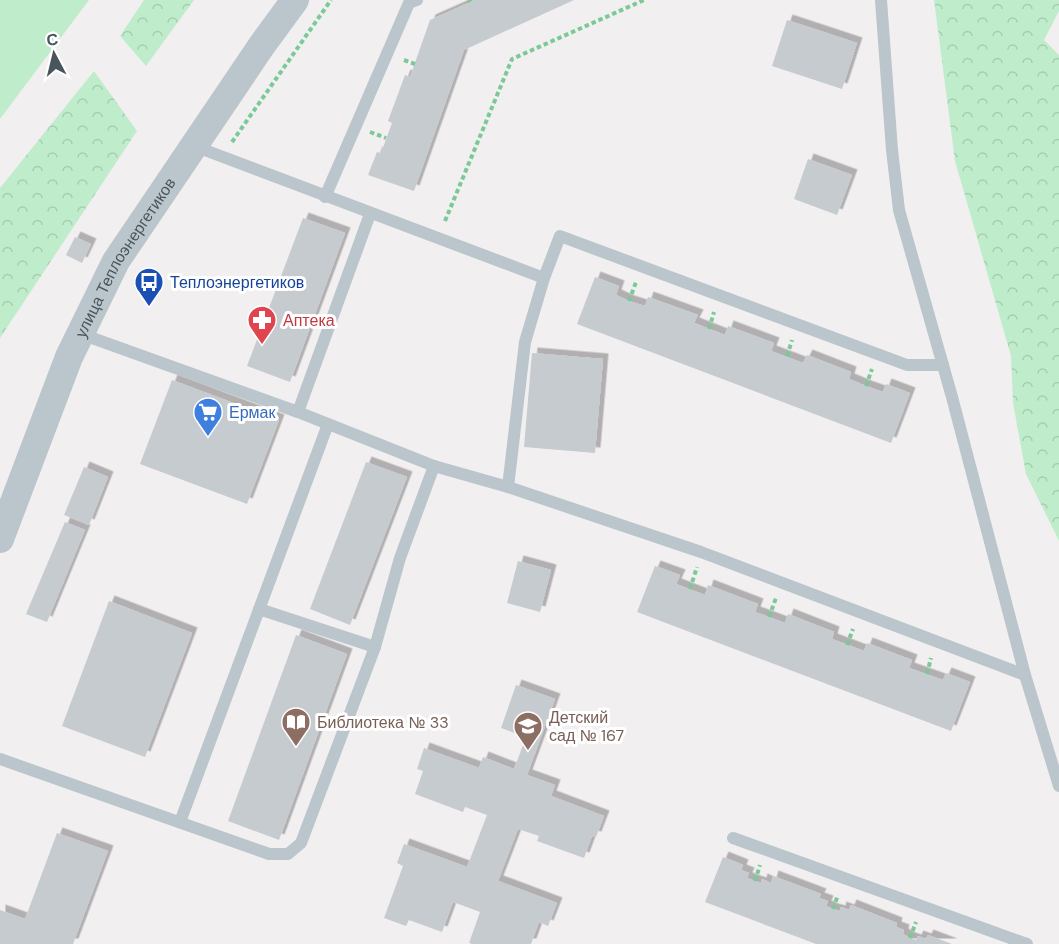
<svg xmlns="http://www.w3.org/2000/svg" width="1059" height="944" font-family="'DM Sans',sans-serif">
  <defs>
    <pattern id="forest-crowns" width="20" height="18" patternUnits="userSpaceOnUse" patternTransform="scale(1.5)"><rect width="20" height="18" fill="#bfedcb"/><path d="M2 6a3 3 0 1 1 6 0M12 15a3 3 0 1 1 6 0" fill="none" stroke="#a6cdb1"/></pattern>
    <filter id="shadow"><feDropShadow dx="5.5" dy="-5.5" stdDeviation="0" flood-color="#0004"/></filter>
  </defs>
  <rect width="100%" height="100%" fill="#f2eff0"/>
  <!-- forest -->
  <g fill="url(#forest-crowns)">
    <path d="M144 0H194L146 66 120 36Z"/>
    <path d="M934 0H1059V11L1044 40 1059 55V541L1026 474 1013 403 1011 356 955 161Z"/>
    <path d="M94 71 137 131 0 338V188Z"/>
  </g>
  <!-- park -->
  <path fill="#bfedcb" d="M0 0H89L0 119Z"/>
  <!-- building -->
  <g fill="#c6cbcf" filter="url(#shadow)">
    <path d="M475 0H574L464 50 414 191 368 175 377 152 381 153 392 123 388 121 405 75 410 77 430 20Z"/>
    <path d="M787 20 857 43 842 89 772 66Z"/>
    <path d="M808 159 852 175 837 215 794 199Z"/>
    <path d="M303 218 345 233 290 382 247 366Z"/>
    <path d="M75 237 91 244 82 263 66 255Z"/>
    <path d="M595 277 619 286 616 295 629 301 645 306 648 297 698 315 694 323 725 335 728 326 774 343 771 351 803 363 807 355 851 372 849 379 866 386 883 392 886 384 910 393 891 443 577 324Z"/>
    <path d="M532 353 603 359 595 453 524 447Z"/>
    <path d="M172 380 279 420 247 504 140 464Z"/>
    <path d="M366 462 407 477 350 625 310 609Z"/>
    <path d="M84 467 108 477 89 525 64 515Z"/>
    <path d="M65 522 85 530 47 622 26 614Z"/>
    <path d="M518 561 551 570 540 612 507 603Z"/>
    <path d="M655 566 680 575 676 584 705 595 708 585 758 604 755 612 769 617 785 623 788 614 834 632 832 639 864 651 867 643 912 660 909 668 943 680 946 673 970 682 951 731 637 612Z"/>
    <path d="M109 601 192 633 145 757 62 726Z"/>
    <path d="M296 635 347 654 279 840 228 821Z"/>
    <path d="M516 685 555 699 527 775 555 785 551 796 604 816 596 837 592 836 584 858 537 841 539 836 518 829 498 881 557 903 548 926 539 922 531 944H472L469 943 480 912 453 902 442 932 409 920 406 926 384 918 403 866 397 863 404 844 467 867 487 815 465 807 463 812 415 794 423 771 417 769 424 748 479 768 483 757 514 769 526 737 501 728Z"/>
    <path d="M57 833 108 851 73 944H0V910L25 919Z"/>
    <path d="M723 857 743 865 741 870 749 873 747 878 755 881 761 883 762 879 771 883 773 876 821 894 819 898 828 901 826 906 833 909 840 911 841 907 849 910 851 905 897 923 896 927 904 930 903 934 910 938 916 940 918 936 926 939 928 935 952 944H816L705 902Z"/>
  </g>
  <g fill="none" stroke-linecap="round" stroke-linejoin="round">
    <!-- path -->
    <g stroke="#79ca97" stroke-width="4" stroke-dasharray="4.5 3" stroke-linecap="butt">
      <path d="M469 0 470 2"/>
      <path d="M404 60 415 64"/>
      <path d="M370 132 386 138"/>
      <path d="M232 142 331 0"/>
      <path d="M445 221 512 59 644 0"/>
      <path d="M629 301 636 282"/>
      <path d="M709 329 714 312"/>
      <path d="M787 356 792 340"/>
      <path d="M866 386 872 369"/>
      <path d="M690 589 697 567"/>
      <path d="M769 617 776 598"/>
      <path d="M847 645 853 629"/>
      <path d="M927 674 931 658"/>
      <path d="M755 881 760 865"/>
      <path d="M833 909 838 895"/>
      <path d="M910 938 916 922"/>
    </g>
    <!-- service -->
    <g stroke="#bbc5cc" stroke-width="12">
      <path d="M881 0 892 150 899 210 952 397 1025 675 1059 786"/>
      <path d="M194 146 544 278"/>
      <path d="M325 197 409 3 417 0"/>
      <path d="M81 334 298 412 434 466 508 487 701 552 1025 675"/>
      <path d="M298 412 370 214"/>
      <path d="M508 487 525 342 544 278 560 236 907 365H943"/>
      <path d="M259 609 375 647"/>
      <path d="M0 759 269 854H288L301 843 375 647 400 558 434 466"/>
      <path d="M180 822 328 424"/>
      <path d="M733 838 1027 944"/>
    </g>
    <!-- tertiary -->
    <path stroke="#bbc5cc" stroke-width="28" id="s1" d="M0 539 69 357 116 261 262 45 295 0"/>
  </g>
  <!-- icons -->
  <defs>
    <g id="bus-pin" transform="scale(1.5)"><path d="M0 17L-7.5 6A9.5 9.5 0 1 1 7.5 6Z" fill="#1a4fb4" stroke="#fff"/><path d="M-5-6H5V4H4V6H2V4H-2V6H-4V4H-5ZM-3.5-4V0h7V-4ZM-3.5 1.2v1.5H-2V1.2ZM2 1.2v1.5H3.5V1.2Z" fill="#fff"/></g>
    <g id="pharmacy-pin" transform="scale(1.5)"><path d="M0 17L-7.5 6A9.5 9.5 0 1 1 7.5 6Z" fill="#e0444e" stroke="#fff"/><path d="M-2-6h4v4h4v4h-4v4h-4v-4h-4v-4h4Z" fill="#fff"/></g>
    <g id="supermarket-pin" transform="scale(1.5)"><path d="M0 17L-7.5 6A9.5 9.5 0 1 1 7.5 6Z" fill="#3f7fe0" stroke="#fff"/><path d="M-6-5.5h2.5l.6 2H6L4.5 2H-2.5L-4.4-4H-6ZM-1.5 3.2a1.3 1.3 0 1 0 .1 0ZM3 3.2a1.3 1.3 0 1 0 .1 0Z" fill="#fff"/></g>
    <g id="library-pin" transform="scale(1.5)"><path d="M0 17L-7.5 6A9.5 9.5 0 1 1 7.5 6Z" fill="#8d6e63" stroke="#fff"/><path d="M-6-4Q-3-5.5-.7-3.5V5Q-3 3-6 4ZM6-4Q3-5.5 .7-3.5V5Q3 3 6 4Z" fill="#fff"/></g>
    <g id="school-pin" transform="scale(1.5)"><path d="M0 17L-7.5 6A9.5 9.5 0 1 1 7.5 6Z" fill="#8d6e63" stroke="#fff"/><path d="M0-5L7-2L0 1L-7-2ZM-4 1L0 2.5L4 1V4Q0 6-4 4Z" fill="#fff"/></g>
  </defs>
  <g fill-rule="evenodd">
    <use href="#bus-pin" x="149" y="282"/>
    <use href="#pharmacy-pin" x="262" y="320"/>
    <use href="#supermarket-pin" x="208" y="412"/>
    <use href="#library-pin" x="296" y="722"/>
    <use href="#school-pin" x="528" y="726"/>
  </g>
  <g text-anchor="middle" stroke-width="6" stroke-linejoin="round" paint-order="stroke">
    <!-- street labels -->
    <g font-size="16" fill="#48555c" stroke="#fff">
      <text dy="6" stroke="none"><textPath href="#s1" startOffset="309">улица Теплоэнергетиков</textPath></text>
    </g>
    <!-- transit labels -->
    <g font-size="16" fill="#164399" stroke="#fff" text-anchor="start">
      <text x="170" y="288">Теплоэнергетиков</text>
    </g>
    <!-- health labels -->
    <g font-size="16" fill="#be3a42" stroke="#fff" text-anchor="start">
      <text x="283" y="326">Аптека</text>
    </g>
    <!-- shop labels -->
    <g font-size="16" fill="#366cbe" stroke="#fff" text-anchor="start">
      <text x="229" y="418">Ермак</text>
    </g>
    <!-- education labels -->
    <g font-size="16" fill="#785e54" stroke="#fff" text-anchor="start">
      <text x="549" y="723">Детский<tspan x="549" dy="18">сад № 167</tspan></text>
      <text x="317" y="728">Библиотека № 33</text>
    </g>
  </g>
  <!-- north arrow -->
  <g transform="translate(54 54) rotate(353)" stroke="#ffffff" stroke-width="4.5" paint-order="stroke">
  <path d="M0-4.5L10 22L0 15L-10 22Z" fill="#48555c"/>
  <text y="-9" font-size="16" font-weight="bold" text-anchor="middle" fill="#48555c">С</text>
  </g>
</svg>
